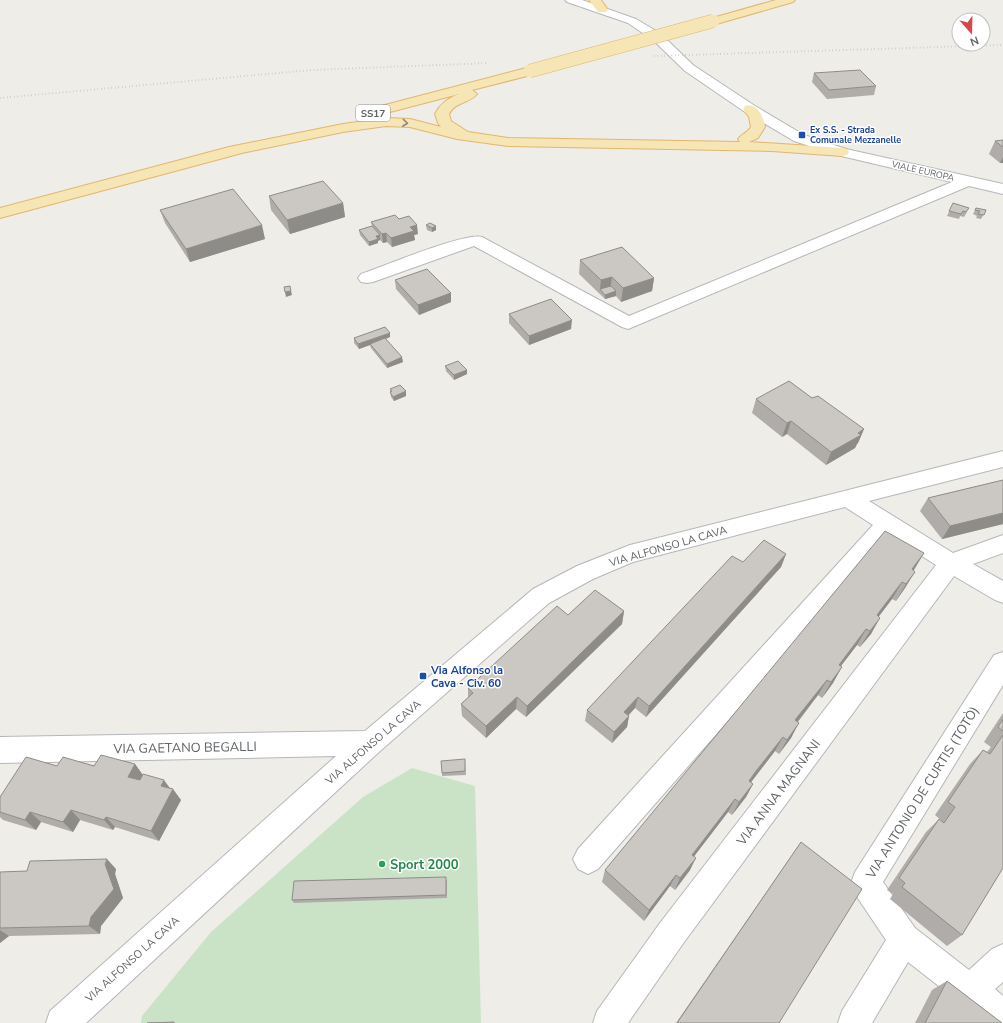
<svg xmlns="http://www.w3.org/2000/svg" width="1003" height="1023" font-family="'Nunito Sans',sans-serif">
  <rect width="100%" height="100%" fill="#efede7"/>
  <!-- green -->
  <path fill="#cae3c7" d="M412 768 475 786 481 1023H141L142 1016 211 932 363 797Z"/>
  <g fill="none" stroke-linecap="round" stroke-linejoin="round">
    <!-- minor casing -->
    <g stroke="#b4b7ba" stroke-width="2">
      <g id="minor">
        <path d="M565 0H582L636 19 661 34 693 65 755 106 804 135 846 149 1003 184V194L969 186 628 329 622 327 474 246 373 282 367 283 361 282 358 278 361 274C382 267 465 232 482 237L629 316 952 182 837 155 794 141 745 112 685 71 653 40 628 23 567 2Z"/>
        <path d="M1003 451V467L869 501 953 553 1003 535V553L973 564 1003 581V603L995 600 954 576 682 945 628 1023H593L597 1011 660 923 936 565 890 536 598 869 588 874 578 869 573 859 578 849 873 525 845 507 633 562 593 579 549 603 379 752 86 1023H46L50 1011 336 756 0 763V737L365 731 533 589 577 566 630 545Z"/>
        <path d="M1003 652V685L883 882 915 928 969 970 992 949 1003 944V982L995 989 1003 996V1023H986L908 962 872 1023H838L842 1011 886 940 855 894 851 883 855 872 994 655Z"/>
      </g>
    </g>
    <!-- major casing -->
    <g stroke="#e2b66e" stroke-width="2">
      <g id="major">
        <path d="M589 0H601L608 10 606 12H598Z"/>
        <path d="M776 0H795L793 2 713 25 709 23 707 21 709 19Z"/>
        <path d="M530 67 535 68 536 71 535 74 472 90 477 94C470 103 455 102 449 114L451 121 468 132 508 138 740 142 738 139C742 134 747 133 751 127L749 117 743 109 745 106C758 103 763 116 765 127L758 138 749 142 842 148 847 149 849 152 847 155 842 156 772 151 508 146 457 139 410 127 386 126 343 132 242 153 0 218V208L229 147 343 124 386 118 410 119 441 127 438 123 435 114C440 104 448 98 459 94L367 118 362 117 360 114 362 111Z"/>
      </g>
    </g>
    <!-- minor -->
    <use href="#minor" fill="#fff" fill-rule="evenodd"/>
    <!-- major -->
    <use href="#major" fill="#f6e5b5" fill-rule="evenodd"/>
    <!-- rail -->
    <g stroke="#b5b6b6" stroke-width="2" stroke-dasharray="0.5 3" stroke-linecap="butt">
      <path d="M654 56 1003 45"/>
      <path d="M0 98 312 70 488 63"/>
    </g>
    <!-- major-bridge casing -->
    <g stroke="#e2b66e" stroke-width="14" stroke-linecap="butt">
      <path id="major-bridge" d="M530 71 713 21"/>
    </g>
    <!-- major-bridge -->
    <use href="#major-bridge" stroke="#f6e5b5" stroke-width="13"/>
  </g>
  <!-- wall -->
  <g fill="#afaca9">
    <path d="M814 73 876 86 874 95 827 99 812 82Z"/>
    <path d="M1003 140V163H1000L989 154 995 141Z"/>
    <path d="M269 196 343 203 345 217 290 234 271 210Z"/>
    <path d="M953 203 967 212 964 217 960 216 959 219 947 216Z"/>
    <path d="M976 208 986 210 981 219 976 218 977 216 973 214Z"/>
    <path d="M160 210 265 239 190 262 165 223Z"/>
    <path d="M399 219 418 234 414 235 415 240 392 247 387 242 383 243 380 240 378 241V243L369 246 360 235 359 230 372 226 371 222Z"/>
    <path d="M426 225 436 226V230L432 232 427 230Z"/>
    <path d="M580 260 654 278 652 291 621 302 616 296 605 299 579 274Z"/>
    <path d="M395 280 451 293V302L419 315 396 289Z"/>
    <path d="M509 314 571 329 529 345 509 323Z"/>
    <path d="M390 337 386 339 403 362 387 368 371 348 370 345 359 349 354 343V338Z"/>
    <path d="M445 366 467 370V374L454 380 446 371Z"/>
    <path d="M390 389 406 396 394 401 391 397Z"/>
    <path d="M812 398 864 429 858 443 857 444 855 448 826 465 787 434 782 437 752 413 756 399Z"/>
    <path d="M1003 480V524L942 539 920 511 928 498Z"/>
    <path d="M786 554 781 567 646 717 635 708 629 715 627 727 612 743 585 721 587 710 743 562Z"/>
    <path d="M914 571 905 588 896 601 892 599 879 616 871 634 860 647 857 645 841 666 833 683 822 698 818 695 798 722 791 738 779 754 775 751 751 782 753 784 746 797 732 815 728 812 694 856 690 870 675 890 670 886 644 921 602 882 605 870Z"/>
    <path d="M624 611 622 624 526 717 516 709 486 738 462 716 461 704 468 698V688L568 615Z"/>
    <path d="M1003 713V868L962 935 947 946 890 899 893 894 887 890 926 832 939 819 941 821V820L935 815 970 764 983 750 987 752 991 747 984 742Z"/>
    <path d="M465 759 466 775 442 776V773Z"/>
    <path d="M135 764 142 775 170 788 181 800 159 841 115 827 113 830 80 820 73 832 41 822 36 830 3 820 0 817V797L57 766Z"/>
    <path d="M801 842 779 1023H676L792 855Z"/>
    <path d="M116 869 115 874 123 898 101 926 100 934 9 936 0 943V872Z"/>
    <path d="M447 880V898L294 903 292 900Z"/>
    <path d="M947 981 1002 1023H915L932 990Z"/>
  </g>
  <!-- shaded-wall -->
  <g fill="#8e8c89">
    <path d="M1003 157V163H1000Z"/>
    <path d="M343 203 345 217 290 234 287 220Z"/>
    <path d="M262 225 265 239 190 262 186 249Z"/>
    <path d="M417 225 418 234 414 235 415 240 392 247 391 238 410 227Z"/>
    <path d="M436 226V230L432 232V228Z"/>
    <path d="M386 233 387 242 383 243 382 234Z"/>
    <path d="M380 235V240L378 241V243L369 246V242L376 236Z"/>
    <path d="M612 277 610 290 600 289 601 280Z"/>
    <path d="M654 278 652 291 621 302 623 288Z"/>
    <path d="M291 291 292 295 286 297 285 292Z"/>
    <path d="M616 291V296L605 299V295Z"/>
    <path d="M451 293V302L419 315 418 305Z"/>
    <path d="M572 320 571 329 529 345V336Z"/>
    <path d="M390 333V337L371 344H370V345L359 349 358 344Z"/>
    <path d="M402 357 403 362 387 368V364Z"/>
    <path d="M467 370V374L454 380V375Z"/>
    <path d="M406 391V396L394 401 393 397Z"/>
    <path d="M791 421 787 434 782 437 787 423Z"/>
    <path d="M864 429 858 443 857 444 855 448 826 465 831 452Z"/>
    <path d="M1003 513V524L942 539 950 526Z"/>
    <path d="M924 553 914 570 904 583 912 569Z"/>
    <path d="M786 554 781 567 646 717 649 706Z"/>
    <path d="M915 572 905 588 896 601 906 584Z"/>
    <path d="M902 582 892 599 867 632 877 615Z"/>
    <path d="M624 611 622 624 526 717 527 706Z"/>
    <path d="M880 618 871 634 860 647 870 631Z"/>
    <path d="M866 629 857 645 830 680 839 665Z"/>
    <path d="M842 667 833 683 822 698 831 682Z"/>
    <path d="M827 680 818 695 787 735 795 720Z"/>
    <path d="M517 697 516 709 486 738V726Z"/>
    <path d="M638 697 635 708 621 723 624 712Z"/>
    <path d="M629 716 627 727 612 743 614 732Z"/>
    <path d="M799 723 791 738 779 754 787 740Z"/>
    <path d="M783 737 775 751 742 794 749 781Z"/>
    <path d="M135 764 143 775 136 787 128 777Z"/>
    <path d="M164 780 172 791 161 786Z"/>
    <path d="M753 784 746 797 732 815 739 802Z"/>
    <path d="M173 789 181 800 159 841 151 831Z"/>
    <path d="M735 799 728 812 686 867 692 855Z"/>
    <path d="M71 810 80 820 73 832 63 822Z"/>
    <path d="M30 812 41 822 36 830 25 820Z"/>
    <path d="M106 817 115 827 113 830 104 820Z"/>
    <path d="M696 858 690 870 675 890 680 878Z"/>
    <path d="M107 859 116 869 115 874 123 898 101 926 100 934 89 926 91 917Z"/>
    <path d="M676 875 670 886 644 921 649 910Z"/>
    <path d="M0 930 9 936 0 943Z"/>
  </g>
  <!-- building -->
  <g fill="#cbc8c4" stroke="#8e8c89">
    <path d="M860 70 876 86 829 90 814 73Z"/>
    <path d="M1003 140V147L995 141Z"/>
    <path d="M323 181 343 203 287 220 269 196Z"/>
    <path d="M233 189 262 225 186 249 160 210Z"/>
    <path d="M953 203 969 208 966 212 963 211 961 214 949 211Z"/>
    <path d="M976 208 986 210 984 215 978 214 980 211 975 210Z"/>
    <path d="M395 215 399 219 409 216 417 225 410 227 414 231 391 238 386 233 382 234 371 222Z"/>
    <path d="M430 223 436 226 432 228 426 225Z"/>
    <path d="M372 226 380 235 376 236 378 239 369 242 359 230Z"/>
    <path d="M622 247 654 278 623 288 612 277 601 280 580 260Z"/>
    <path d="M427 269 451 293 418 305 395 280Z"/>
    <path d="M290 286 291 291 285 292 284 287Z"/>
    <path d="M611 286 616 291 605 295 600 289Z"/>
    <path d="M551 299 572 320 529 336 509 314Z"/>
    <path d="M385 327 390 333 358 344 354 338Z"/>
    <path d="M385 338 402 357 387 364 370 344Z"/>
    <path d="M458 361 467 370 454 375 445 366Z"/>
    <path d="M789 381 812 398 818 396 864 429 858 433 861 435 831 452 791 421 787 423 756 399Z"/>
    <path d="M400 385 406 391 393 397 390 392 392 391 390 389Z"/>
    <path d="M1003 480V513L950 526 928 498Z"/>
    <path d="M885 531 924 553 912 569 915 572 906 584 902 582 877 615 880 618 870 631 866 629 839 665 842 667 831 682 827 680 795 720 799 723 787 740 783 737 756 771 749 781 753 784 739 802 735 799 692 855 696 858 680 878 676 875 649 910 605 870Z"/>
    <path d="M764 540 786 554 649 706 638 697 624 712 629 716 614 732 587 710 732 556 743 562Z"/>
    <path d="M595 590 624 611 527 706 517 697 486 726 461 704 473 693 468 688 557 606 568 615Z"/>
    <path d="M1003 719V731L998 727Z"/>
    <path d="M1003 735V868L962 935 902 887 905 883 899 878 939 819 944 823 955 807 948 802 983 750 990 754Z"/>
    <path d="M101 755 135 764 128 777 140 780 143 774 164 780 161 786 173 789 151 831 106 817 104 820 71 810 63 822 30 812 25 820 0 812V797L26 757 57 766 63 757 94 766Z"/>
    <path d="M465 759V771L442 773 441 761Z"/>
    <path d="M801 842 862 889 779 1023H677Z"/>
    <path d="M107 859 105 864 114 889 91 917 89 926 0 928V872L27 871 30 861Z"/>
    <path d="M446 877V895L292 900 294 881Z"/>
    <path d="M947 981 1002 1023H925Z"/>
    <path d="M174 1022V1023H147Z"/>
  </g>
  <!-- one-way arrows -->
  <defs><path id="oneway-chevron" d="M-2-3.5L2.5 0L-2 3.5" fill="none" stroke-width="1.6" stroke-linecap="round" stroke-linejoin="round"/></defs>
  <use stroke="#8c8a7e" href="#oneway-chevron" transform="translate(405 123) rotate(6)"/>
  <!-- markers -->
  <g fill="#1a4fb4" stroke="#fff" stroke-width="1.5">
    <rect x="798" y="131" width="8" height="8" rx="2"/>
    <rect x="419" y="672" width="8" height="8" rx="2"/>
  </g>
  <circle fill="#2e9e5b" stroke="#fff" stroke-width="1.5" cx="382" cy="864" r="4"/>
  <g text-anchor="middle" stroke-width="3" stroke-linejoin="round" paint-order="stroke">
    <!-- far-transit labels -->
    <g font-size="9" font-weight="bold" fill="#164399" stroke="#fff" text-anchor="start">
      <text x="810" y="133">Ex S.S. - Strada<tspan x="810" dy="10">Comunale Mezzanelle</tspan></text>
    </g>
    <!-- far-street labels -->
    <g font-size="9" fill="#5f6366" stroke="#fff">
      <text transform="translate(923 171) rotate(13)" y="3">VIALE EUROPA</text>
    </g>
    <!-- shield labels -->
    <rect fill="#fff" stroke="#8f9294" stroke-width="1" x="356" y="105" width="34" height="16" rx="3"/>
    <g font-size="10" font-weight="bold" fill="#5f6366">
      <text x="373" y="117">SS17</text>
    </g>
    <!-- street labels -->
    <g font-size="11" fill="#5f6366" stroke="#fff">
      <text transform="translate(668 546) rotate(-16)" y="4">VIA ALFONSO LA CAVA</text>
      <text transform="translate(373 742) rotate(-41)" y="4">VIA ALFONSO LA CAVA</text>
      <text transform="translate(132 959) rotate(-42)" y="4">VIA ALFONSO LA CAVA</text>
    </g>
    <!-- transit labels -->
    <g font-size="11" font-weight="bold" fill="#164399" stroke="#fff" text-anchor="start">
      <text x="431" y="674">Via Alfonso la<tspan x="431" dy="13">Cava - Civ. 60</tspan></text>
    </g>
    <!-- near-street labels -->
    <g font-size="13" fill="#5f6366" stroke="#fff">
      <text transform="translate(185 747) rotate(-1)" y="5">VIA GAETANO BEGALLI</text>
      <text transform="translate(778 792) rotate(-53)" y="5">VIA ANNA MAGNANI</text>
      <text transform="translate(922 792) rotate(-58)" y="5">VIA ANTONIO DE CURTIS (TOTÒ)</text>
    </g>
    <!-- near-leisure labels -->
    <g font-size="13" font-weight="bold" fill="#27864d" stroke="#fff" text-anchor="start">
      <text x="390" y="869">Sport 2000</text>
    </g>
  </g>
  <!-- north arrow -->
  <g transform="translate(971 32) rotate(160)"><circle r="19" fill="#ffffff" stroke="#bfc1c2"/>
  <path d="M0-3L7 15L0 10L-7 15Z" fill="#d6464a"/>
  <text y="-6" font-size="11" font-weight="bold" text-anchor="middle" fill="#5f6366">N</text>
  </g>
</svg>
